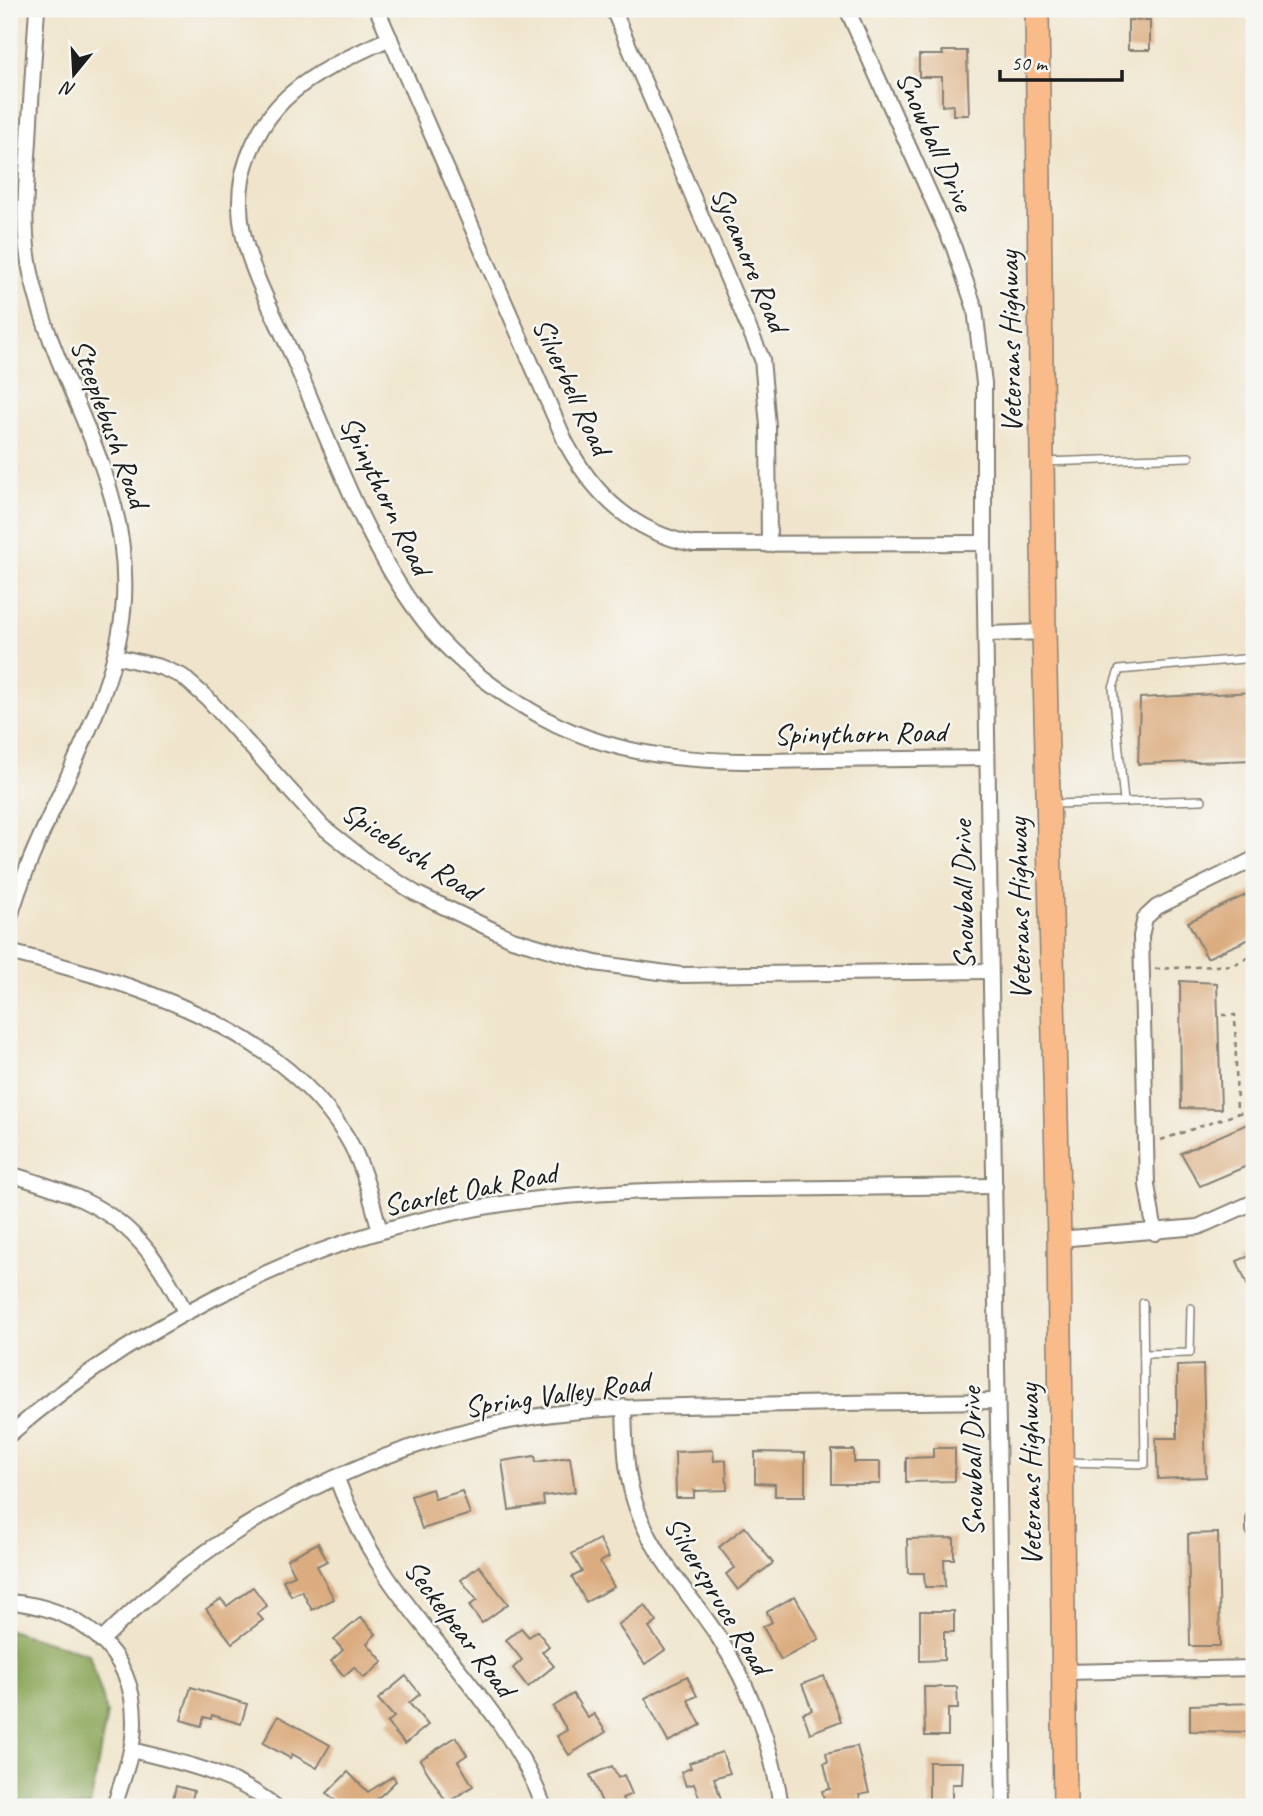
<svg xmlns="http://www.w3.org/2000/svg" width="1263" height="1816" font-family="Caveat,sans-serif">
  <rect width="100%" height="100%" fill="#f6f6f2"/>
  <filter id="ink" filterUnits="userSpaceOnUse"><feTurbulence type="fractalNoise" baseFrequency=".0143" numOctaves="2"/><feDisplacementMap in="SourceGraphic" scale="14" xChannelSelector="R" yChannelSelector="G"/><feConvolveMatrix kernelMatrix="1 2 1 2 8 2 1 2 1" color-interpolation-filters="sRGB"/></filter>
  <filter id="wash" filterUnits="userSpaceOnUse"><feTurbulence type="fractalNoise" baseFrequency=".00686" numOctaves="4" result="noise"/><feDisplacementMap in="SourceGraphic" scale="28" xChannelSelector="R" yChannelSelector="G"/><feGaussianBlur stdDeviation="1.57" result="paint"/><feColorMatrix in="noise" values="0 0 0 0 0 0 0 0 0 0 0 0 0 0 0 0 0 1.4 0 .05"/><feComposite in="paint" operator="in"/></filter>
  <g filter="url(#wash)">
    <rect width="100%" height="100%" fill="#f0e5cc"/>
    <!-- forest -->
    <path fill="#89a456" stroke="#526039" stroke-width="2" d="M9 1630 89 1654 107 1713 90 1807H9Z"/>
    <g id="blocks">
      <!-- building -->
      <g fill="#dbac7f">
        <rect x="1128" y="20" width="22" height="30"/>
        <path d="M942 51H967L969 115H953V105L942 106V77H919V55H943Z"/>
        <path d="M1254 692V760L1138 764 1140 698Z"/>
        <path d="M1254 891V937L1207 958 1188 922Z"/>
        <path d="M1180 981 1217 983 1221 1109 1181 1108Z"/>
        <path d="M1254 1121V1163L1200 1186 1181 1153Z"/>
        <path d="M1254 1254V1301L1237 1261Z"/>
        <path d="M1203 1365 1206 1477 1158 1479 1156 1438H1177V1366Z"/>
        <path d="M933 1448H955V1481L906 1482V1458L933 1457Z"/>
        <path d="M713 1450 714 1461 726 1460 727 1490 694 1491V1498H676L675 1452Z"/>
        <path d="M832 1450H854V1462H880V1484H832Z"/>
        <path d="M755 1452 805 1453V1496H775V1484L755 1483Z"/>
        <path d="M535 1456 536 1462 570 1457 575 1492 543 1496 544 1505 509 1510 502 1461Z"/>
        <path d="M432 1489 435 1499 462 1491 470 1514 422 1529 411 1496Z"/>
        <path d="M745 1527 773 1563 738 1590 726 1574 735 1568 719 1547Z"/>
        <path d="M1218 1533 1220 1646H1190L1188 1534Z"/>
        <path d="M954 1538V1559H944L945 1587H925L924 1573H908L907 1539Z"/>
        <path d="M599 1539 609 1557 600 1562 614 1587 586 1602 572 1577 582 1572 572 1554Z"/>
        <path d="M318 1543 327 1561 317 1566 334 1599 312 1610 302 1591 291 1596 283 1580 295 1575 287 1559Z"/>
        <path d="M479 1566 508 1604 482 1623 469 1606 477 1600 461 1580Z"/>
        <path d="M253 1587 267 1606 257 1613 263 1620 232 1643 206 1609 221 1599 227 1606Z"/>
        <path d="M795 1596 819 1639 781 1660 763 1627 772 1622 767 1612Z"/>
        <path d="M645 1605 657 1622 649 1628 665 1650 645 1664 618 1625Z"/>
        <path d="M920 1611H954V1632H944V1660L920 1661Z"/>
        <path d="M361 1617 376 1634 367 1643 383 1662 364 1678 354 1667 344 1676 331 1661 343 1650 334 1640Z"/>
        <path d="M521 1628 529 1637 537 1631 549 1646 542 1652 554 1666 528 1687 513 1668 522 1660 506 1640Z"/>
        <path d="M406 1676 420 1694 409 1703 428 1725 405 1744 387 1723 394 1717 378 1699Z"/>
        <path d="M687 1676 697 1696 688 1700 701 1725 668 1742 645 1698Z"/>
        <path d="M824 1676 841 1721 810 1733 803 1713 812 1710 802 1684Z"/>
        <path d="M191 1687 247 1704 241 1724 212 1715 211 1719 204 1717 201 1726 181 1720Z"/>
        <path d="M924 1687H957L958 1709H948V1736H925Z"/>
        <path d="M573 1694 588 1718 594 1714 606 1732 569 1755 557 1736 567 1730 553 1707Z"/>
        <path d="M1254 1703V1732L1190 1731V1705Z"/>
        <path d="M278 1716 330 1745 317 1768 292 1754 290 1758 263 1743Z"/>
        <path d="M456 1737 467 1755 458 1761 473 1786 447 1803 420 1760Z"/>
        <path d="M857 1746 869 1793 859 1795 861 1804 826 1807 822 1791 830 1789 824 1763 828 1762 826 1753Z"/>
        <path d="M722 1752 730 1773 714 1778 722 1802 703 1807 694 1784 686 1786 681 1772 691 1768 689 1763Z"/>
        <path d="M929 1762H963L962 1784H952V1807H929Z"/>
        <path d="M612 1766 618 1778 624 1775 632 1794 622 1798 626 1807H604L590 1775Z"/>
        <path d="M348 1772 368 1792 393 1776 396 1781 369 1807H342L327 1793Z"/>
        <path d="M176 1786 194 1791 190 1807H171Z"/>
      </g>
    </g>
  </g>
  <g filter="url(#ink)">
    <use href="#blocks" fill-opacity="0" stroke="#868074" stroke-width="2"/>
    <g fill="none" stroke-linecap="round" stroke-linejoin="round">
      <!-- lane casing -->
      <g stroke="#868074" stroke-width="10">
        <g id="lane">
          <path d="M1044 462 1189 457"/>
          <path d="M1124 802 1113 688 1119 670 1254 658"/>
          <path d="M1053 804 1202 800"/>
          <path d="M1144 1354 1190 1353 1191 1308"/>
          <path d="M1066 1462 1145 1464 1143 1303"/>
        </g>
      </g>
      <!-- street casing -->
      <g stroke="#868074" stroke-width="18">
        <g id="street">
          <path d="M377 9 566 443C595 496 633 532 693 544L984 543"/>
          <path d="M613 9 762 359 768 426 769 545"/>
          <path d="M847 9 954 248 975 309 984 383V543L1004 1807"/>
          <path d="M390 38C320 71 264 92 243 174 239 193 239 214 243 233 252 276 277 319 294 360 332 447 364 542 422 618 453 660 497 692 542 717 630 766 727 762 823 760 878 759 933 759 987 758"/>
          <path d="M987 634 1044 632"/>
          <path d="M115 656 160 667 182 676 208 699 322 826 370 864 415 893 512 939 595 963 681 975 990 971"/>
          <path d="M9 921C38 815 118 708 124 599 130 477 60 395 33 282 21 235 26 188 29 141 31 97 34 53 37 9"/>
          <path d="M9 952C128 982 277 1024 346 1136 364 1165 371 1199 380 1231"/>
          <path d="M9 1174C102 1201 141 1222 185 1312"/>
          <path d="M1155 1233 1147 1185 1141 936 1145 918 1157 907 1254 859"/>
          <path d="M1059 1239 1198 1227 1254 1202"/>
          <path d="M624 1407C625 1440 625 1472 635 1503 652 1556 689 1592 719 1638 751 1688 773 1749 781 1807"/>
          <path d="M9 1435C151 1313 329 1228 515 1202 592 1191 669 1190 747 1189 829 1188 912 1187 995 1186"/>
          <path d="M337 1479C350 1514 367 1547 388 1578 440 1654 512 1719 544 1807"/>
          <path d="M1254 1517V1530"/>
          <path d="M9 1602C77 1607 135 1649 134 1723 134 1752 122 1780 114 1807"/>
          <path d="M101 1641C207 1534 347 1456 495 1424 576 1406 660 1406 743 1405 828 1403 912 1402 997 1401"/>
          <path d="M1065 1672 1254 1668"/>
          <path d="M131 1750C180 1762 236 1774 276 1807"/>
        </g>
      </g>
      <!-- primary casing -->
      <g stroke="#868074" stroke-width="26">
        <path id="primary" d="M1037 9 1044 632 1059 1239 1065 1807"/>
      </g>
      <!-- path -->
      <g stroke="#868074" stroke-width="2.5" stroke-dasharray="5 5" stroke-linecap="butt">
        <path d="M1155 969 1233 965 1254 955"/>
        <path d="M1222 1015H1235L1237 1115"/>
        <path d="M1161 1140 1254 1108"/>
      </g>
      <!-- lane -->
      <use href="#lane" stroke="#fff" stroke-width="7"/>
      <!-- street -->
      <use href="#street" stroke="#fff" stroke-width="14"/>
      <!-- primary -->
      <use href="#primary" stroke="#fabb8b" stroke-width="23"/>
    </g>
  </g>
  <g text-anchor="middle" stroke-width="5" stroke-linejoin="round" paint-order="stroke">
    <!-- street labels -->
    <g font-size="30" fill="#1c1c1c" stroke="#f6f6f2">
      <text transform="translate(935 141) rotate(66)" y="10">Snowball Drive</text>
      <text transform="translate(750 259) rotate(67)" y="10">Sycamore Road</text>
      <text transform="translate(1010 342) rotate(-91)" y="10">Veterans Highway</text>
      <text transform="translate(572 386) rotate(65)" y="10">Silverbell Road</text>
      <text transform="translate(110 423) rotate(70)" y="10">Steeplebush Road</text>
      <text transform="translate(386 495) rotate(64)" y="10">Spinythorn Road</text>
      <text transform="translate(860 733) rotate(-1)" y="10">Spinythorn Road</text>
      <text transform="translate(411 851) rotate(33)" y="10">Spicebush Road</text>
      <text transform="translate(963 895) rotate(-91)" y="10">Snowball Drive</text>
      <text transform="translate(1019 909) rotate(-91)" y="10">Veterans Highway</text>
      <text transform="translate(470 1189) rotate(-11)" y="10">Scarlet Oak Road</text>
      <text transform="translate(557 1394) rotate(-8)" y="10">Spring Valley Road</text>
      <text transform="translate(972 1462) rotate(-91)" y="10">Snowball Drive</text>
      <text transform="translate(1030 1475) rotate(-91)" y="10">Veterans Highway</text>
      <text transform="translate(718 1595) rotate(59)" y="10">Silverspruce Road</text>
      <text transform="translate(460 1628) rotate(53)" y="10">Seckelpear Road</text>
    </g>
  </g>
  <!-- margin -->
  <rect width="1263" height="1816" fill="none" stroke="#f6f6f2" stroke-width="35"/>
  <!-- north arrow -->
  <g transform="translate(74 74) rotate(198)" stroke="#f6f6f2" stroke-width="5" paint-order="stroke">
  <path d="M0-5L12 26L0 18L-12 26Z" fill="#1c1c1c"/>
  <text y="-10" font-size="19" font-weight="bold" text-anchor="middle" fill="#1c1c1c">N</text>
  </g>
  <!-- scale -->
  <path d="M1000 70v10h122v-10" fill="none" stroke="#1c1c1c" stroke-width="3.5"/>
  <text x="1011" y="70" font-size="21" fill="#1c1c1c" stroke="#f6f6f2" stroke-width="5" paint-order="stroke">50 m</text>
</svg>
